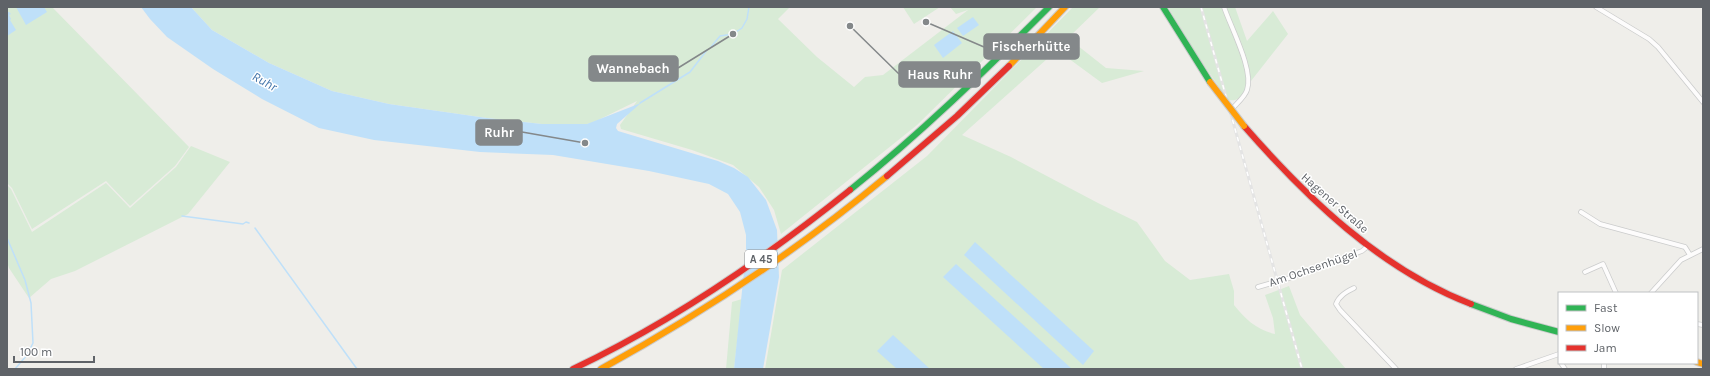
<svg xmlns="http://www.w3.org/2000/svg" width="1710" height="376" font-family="Karla,sans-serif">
  <rect width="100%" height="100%" fill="#efeeea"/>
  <!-- green -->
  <g fill="#d8ebd6">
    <path d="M7 7H52L189 147 175 166 130 206 106 181 32 229 12 188 7 183Z"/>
    <path d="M191 7H790L778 19 817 57 854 87 865 77 883 75 968 10 956 14 950 7H1037L917 125 781 234 774 210 759 187 733 165 692 150 621 129 620 125 637 101 592 123 587 124H542L487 118 389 104 332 91 269 63 212 30Z"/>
    <path d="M903 7H940L914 24Z"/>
    <path d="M1073 7H1100L1068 38 1106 68 1144 71 1102 83 1057 50 962 135 1011 157 1098 203 1137 222 1165 261 1190 280 1229 274 1234 291V305C1245 319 1257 330 1275 334L1273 318 1265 295 1289 286 1300 315 1346 369H765L782 270 927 156Z"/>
    <path d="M1168 7H1222C1229 26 1257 78 1242 95 1237 100 1235 101 1228 100L1195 52Z"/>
    <path d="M1226 7H1235L1247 41 1273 11 1288 34 1251 81C1246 55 1235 32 1226 7Z"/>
    <path d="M191 146 230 162 188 214 75 271 51 279 29 298 9 268 7 262V185L11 189 32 232 106 183 130 208 176 167Z"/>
    <path d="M742 299 734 369H726L732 302Z"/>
  </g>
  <!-- water -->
  <g fill="#bfe0f9">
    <path d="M16 7H44L47 12 26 25Z"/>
    <path d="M141 7H191L212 30 269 63 332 91 389 104 487 118 542 124H587L641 103 617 124 616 128 618 131 718 161 734 168 748 177 766 200 777 230 779 277 763 369H734L746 252V235L740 212 728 194 709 184 649 171 553 155 480 152 374 140 319 128 262 99 213 69 167 37 150 19Z"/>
    <path d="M7 12H9L11 14 9 15 11 19 10 20 16 30 7 36Z"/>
    <path d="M973 17 979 25 963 36 957 28Z"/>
    <path d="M953 31 962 43 943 58 934 45Z"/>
    <path d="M975 242 1094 351 1083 365 964 255Z"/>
    <path d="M956 264 1072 369H1044L943 277Z"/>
    <path d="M893 335 930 369H897L877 351Z"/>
  </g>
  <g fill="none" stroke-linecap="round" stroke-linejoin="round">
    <!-- stream -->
    <g stroke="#bfe0f9" stroke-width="1.5">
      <path d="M711 47 720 36 733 34 742 28 747 19 749 7"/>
      <path d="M640 103 690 72 707 50"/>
      <path d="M182 216 243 224 246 222 249 223"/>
      <path d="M255 228 357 369"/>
      <path d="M7 238 25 280 31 303 33 343 27 355 15 369"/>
    </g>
    <!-- street casing -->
    <g stroke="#cbcccc" stroke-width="5.5">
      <g id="street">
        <path d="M1224 7C1231 28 1254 70 1247 90 1245 97 1236 104 1231 110"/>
        <path d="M1596 7 1649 39 1658 47 1703 102"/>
        <path d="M1581 212 1600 224 1685 247 1690 255"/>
        <path d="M1585 272 1603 264 1616 293"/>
        <path d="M1284 280 1362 251 1368 246"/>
        <path d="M1258 287 1272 283"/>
        <path d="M1354 288C1346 292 1339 296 1336 304L1340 310 1396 369"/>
        <path d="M1651 293 1681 260 1703 249"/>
        <path d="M1697 324 1703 325"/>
        <path d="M1561 363 1565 369"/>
        <path d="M1604 363V369"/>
        <path d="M1516 369 1559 354"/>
      </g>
    </g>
    <!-- fast casing -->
    <g stroke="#cacacb" stroke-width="8">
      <g id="fast">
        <path d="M1163 7 1210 82"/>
        <path d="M850 190C920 134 985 71 1049 7"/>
        <path d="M1471 304 1511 319 1559 332"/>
      </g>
    </g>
    <!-- slow casing -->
    <g stroke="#cacacb" stroke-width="8">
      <g id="slow">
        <path d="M1009 66 1065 7"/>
        <path d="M1697 362 1703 364"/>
        <path d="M601 369C703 313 797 251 887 176"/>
      </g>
    </g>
    <!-- jam casing -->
    <g stroke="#cacacb" stroke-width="8">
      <g id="jam">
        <path d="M1244 126C1307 198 1380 269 1471 304"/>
        <path d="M887 176 957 116 1009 66"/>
        <path d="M573 369C672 322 764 259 850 190"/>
      </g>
    </g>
    <!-- street -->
    <use href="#street" stroke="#fdfcfc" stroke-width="4"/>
    <!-- fast -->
    <use href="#fast" stroke="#30b455" stroke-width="6"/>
    <!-- slow -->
    <use href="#slow" stroke="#ff9f0a" stroke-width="6"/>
    <!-- jam -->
    <use href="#jam" stroke="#e5322d" stroke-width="6"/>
    <!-- rail casing -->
    <g stroke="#e4e4e4" stroke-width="3">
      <path id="rail" d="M1201 7 1302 369"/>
    </g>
    <!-- rail -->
    <use href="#rail" stroke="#fff" stroke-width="1.5" stroke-dasharray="4.5" stroke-linecap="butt"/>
    <!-- street-bridge casing -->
    <g stroke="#cbcccc" stroke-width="5.5" stroke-linecap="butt">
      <path id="street-bridge" d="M1272 283 1284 280"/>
    </g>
    <!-- slow-bridge casing -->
    <g stroke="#cacacb" stroke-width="8" stroke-linecap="butt">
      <path id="slow-bridge" d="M1210 82 1244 126"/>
    </g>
    <!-- street-bridge -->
    <use href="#street-bridge" stroke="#fdfcfc" stroke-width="4"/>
    <!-- slow-bridge -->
    <use href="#slow-bridge" stroke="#ff9f0a" stroke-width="6"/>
  </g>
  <g text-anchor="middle" stroke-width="3" stroke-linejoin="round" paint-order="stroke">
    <!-- shield labels -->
    <rect fill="#fff" stroke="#8f9295" stroke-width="1" x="745" y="250" width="32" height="18" rx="3"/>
    <g font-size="11" font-weight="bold" fill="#5f6368">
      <text x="761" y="263">A 45</text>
    </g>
    <!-- street labels -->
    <g font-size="12" fill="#5f6368" stroke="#fff">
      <text transform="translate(1335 203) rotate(41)" y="4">Hagener Straße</text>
      <text transform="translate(1313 268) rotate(-19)" y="4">Am Ochsenhügel</text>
    </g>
    <!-- water labels -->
    <g font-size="13" font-style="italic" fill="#4174aa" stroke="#fff">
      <text transform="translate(265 81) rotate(29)" y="5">Ruhr</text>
    </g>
  </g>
  <!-- callouts -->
  <path fill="none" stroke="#84888a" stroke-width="1.5" d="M926 22L984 47M733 34L678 68M850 26L899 74M585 143L522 132"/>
  <g fill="#84888a" stroke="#fff" stroke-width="1.5">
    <circle cx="926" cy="22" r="4"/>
    <circle cx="733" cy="34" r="4"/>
    <circle cx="850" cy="26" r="4"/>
    <circle cx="585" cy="143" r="4"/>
  </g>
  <g fill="#84888a" stroke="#84888a" stroke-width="1.5">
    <rect x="984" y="34" width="95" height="25" rx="4"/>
    <rect x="589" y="56" width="89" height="25" rx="4"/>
    <rect x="899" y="62" width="81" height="25" rx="4"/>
    <rect x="476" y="120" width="46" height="25" rx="4"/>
  </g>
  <g font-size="13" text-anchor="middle" font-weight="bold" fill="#fff">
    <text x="1031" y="51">Fischerhütte</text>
    <text x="633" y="73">Wannebach</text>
    <text x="940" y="79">Haus Ruhr</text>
    <text x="499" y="137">Ruhr</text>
  </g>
  <!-- border -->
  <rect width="1710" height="376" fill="none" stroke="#5f6368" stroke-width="16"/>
  <!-- legend -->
  <rect x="1558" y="292" width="140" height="72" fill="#ffffff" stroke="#bfc1c3"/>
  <rect x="1566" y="305" width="20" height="6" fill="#30b455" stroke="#bfc1c3"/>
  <text x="1594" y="312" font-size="12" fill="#5f6368">Fast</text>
  <rect x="1566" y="325" width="20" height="6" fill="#ff9f0a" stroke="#bfc1c3"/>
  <text x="1594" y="332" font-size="12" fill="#5f6368">Slow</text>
  <rect x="1566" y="345" width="20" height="6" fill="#e5322d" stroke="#bfc1c3"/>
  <text x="1594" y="352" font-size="12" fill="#5f6368">Jam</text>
  <!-- scale -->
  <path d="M14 356v6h80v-6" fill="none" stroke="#5f6368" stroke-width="2"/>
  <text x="20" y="356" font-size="12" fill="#5f6368" stroke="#ffffff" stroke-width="3" paint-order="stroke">100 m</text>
</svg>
